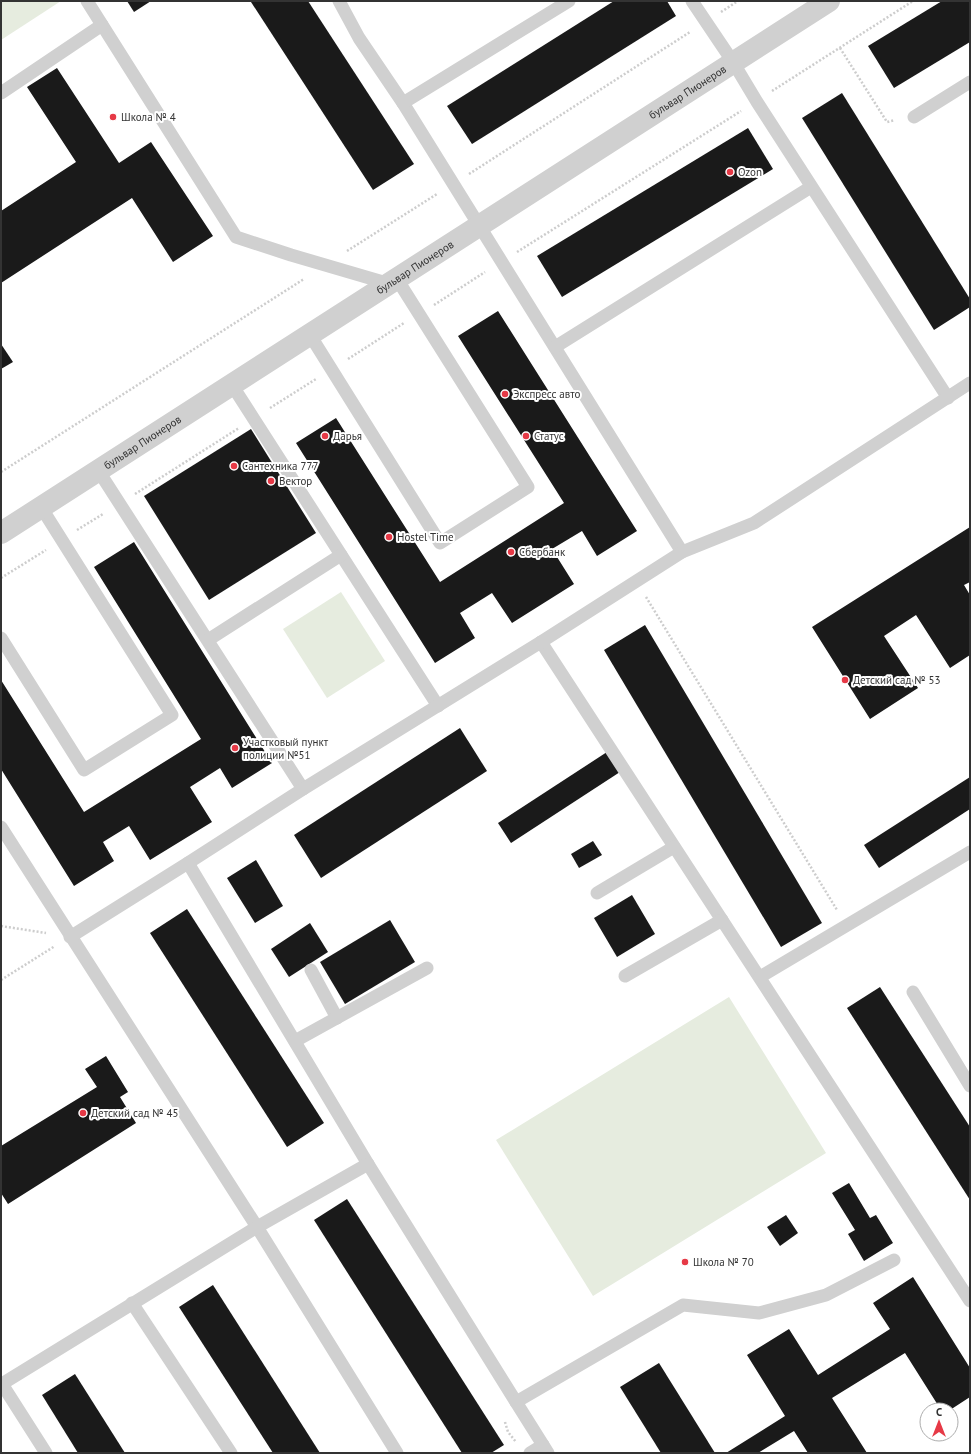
<svg xmlns="http://www.w3.org/2000/svg" width="971" height="1454" font-family="'PT Sans',sans-serif">
  <rect width="100%" height="100%" fill="#fff"/>
  <!-- green -->
  <g fill="#e6ecdf">
    <path d="M1 1H61L1 40Z"/>
    <path d="M341 592 385 661 327 698 283 629Z"/>
    <path d="M729 997 826 1153 593 1296 496 1140Z"/>
  </g>
  <!-- building -->
  <g fill="#1a1a1a">
    <path d="M127 1H151L134 12Z"/>
    <path d="M253 1H308L414 164 373 190 251 2Z"/>
    <path d="M614 1H667L676 16 472 144 447 106Z"/>
    <path d="M942 1H970V42L894 88 868 46Z"/>
    <path d="M57 68 119 163 151 142 213 236 173 262 132 198 1 283V211L76 162 27 87Z"/>
    <path d="M842 93 970 299V307L934 330 802 118Z"/>
    <path d="M748 128 773 169 562 297 537 256Z"/>
    <path d="M498 311 637 531 597 556 582 531 552 549 574 584 512 623 492 593 460 613 475 638 435 663 296 443 336 418 440 582 564 503 458 336Z"/>
    <path d="M1 344 13 362 1 369Z"/>
    <path d="M251 429 316 533 209 600 144 496Z"/>
    <path d="M970 527V582L964 585 970 595V655L950 668 916 615 884 636 918 688 870 719 812 627Z"/>
    <path d="M134 542 272 763 232 788 220 768 190 787 212 822 150 860 129 826 103 842 114 861 74 886 1 769V680L84 812 201 739 94 567Z"/>
    <path d="M645 625 822 923 781 947 604 650Z"/>
    <path d="M460 728 487 771 321 878 294 835Z"/>
    <path d="M607 752 620 772 511 843 498 823Z"/>
    <path d="M970 777V809L879 868 864 845Z"/>
    <path d="M593 841 602 855 579 868 571 854Z"/>
    <path d="M256 860 283 906 255 923 227 878Z"/>
    <path d="M632 895 655 934 617 957 594 918Z"/>
    <path d="M187 909 324 1123 287 1147 150 933Z"/>
    <path d="M390 920 415 962 345 1004 320 962Z"/>
    <path d="M310 923 328 952 289 977 271 949Z"/>
    <path d="M880 987 970 1127V1200L847 1008Z"/>
    <path d="M106 1056 128 1092 120 1097 136 1123 8 1204 1 1193V1146L97 1087 85 1069Z"/>
    <path d="M849 1183 870 1218 876 1215 893 1243 864 1261 848 1234 855 1230 832 1193Z"/>
    <path d="M347 1199 504 1445 491 1453H462L314 1220Z"/>
    <path d="M786 1215 798 1233 780 1246 767 1227Z"/>
    <path d="M913 1277 970 1368V1397L950 1410H941L905 1353 832 1398 867 1453H808L794 1431 758 1453H726L785 1416 747 1355 789 1329 818 1375 890 1329 873 1303Z"/>
    <path d="M213 1285 320 1453H273L179 1307Z"/>
    <path d="M659 1363 715 1453H661L620 1387Z"/>
    <path d="M75 1374 125 1453H78L42 1395Z"/>
  </g>
  <g fill="none" stroke-linecap="round" stroke-linejoin="round">
    <!-- path -->
    <g stroke="#cdcdcd" stroke-width="2.5" stroke-dasharray="2 2" stroke-linecap="butt">
      <path d="M721 12 738 1"/>
      <path d="M840 48 887 122 895 120"/>
      <path d="M772 91 913 1"/>
      <path d="M469 174 690 32"/>
      <path d="M347 251 437 194"/>
      <path d="M517 252 741 111"/>
      <path d="M434 305 485 272"/>
      <path d="M348 359 404 323"/>
      <path d="M270 408 316 379"/>
      <path d="M1 472 304 279"/>
      <path d="M135 494 239 428"/>
      <path d="M77 530 103 514"/>
      <path d="M1 578 46 550"/>
      <path d="M646 597 837 910"/>
      <path d="M1 926 46 933"/>
      <path d="M1 980 55 946"/>
      <path d="M505 1422 508 1432 516 1442"/>
    </g>
    <!-- service -->
    <g stroke="#d0d0d0" stroke-width="13">
      <path d="M87 1 236 237 291 255 390 284"/>
      <path d="M339 1 359 38 403 103 682 552"/>
      <path d="M692 1 733 62 757 102 948 398"/>
      <path d="M1 93 102 25"/>
      <path d="M403 103 569 1"/>
      <path d="M914 117 970 82"/>
      <path d="M310 335 440 543 528 487 397 279"/>
      <path d="M555 347 811 187"/>
      <path d="M232 385 438 706"/>
      <path d="M98 470 303 789"/>
      <path d="M1 638 84 770 172 715 41 507"/>
      <path d="M208 640 341 555"/>
      <path d="M541 642 970 1301"/>
      <path d="M1 827 257 1227 397 1453"/>
      <path d="M188 863 368 1164 516 1402"/>
      <path d="M597 893 674 847"/>
      <path d="M70 937 188 863 303 789 541 642 682 552 754 523 970 383"/>
      <path d="M311 970 337 1018"/>
      <path d="M625 976 722 920"/>
      <path d="M760 977 970 852"/>
      <path d="M913 992 970 1086"/>
      <path d="M295 1041 427 968"/>
      <path d="M132 1303 231 1453"/>
      <path d="M1 1384H2L46 1453"/>
      <path d="M2 1384 257 1227 368 1164"/>
      <path d="M530 1453 543 1445"/>
      <path d="M548 1453 516 1402 683 1305 759 1313 826 1295 894 1260"/>
    </g>
    <!-- tertiary -->
    <path stroke="#d0d0d0" stroke-width="22" id="s1" d="M1 533 829 1"/>
  </g>
  <!-- markers -->
  <g fill="#e63946" stroke="#fff" stroke-width="1.5">
    <circle cx="113" cy="117" r="4"/>
    <circle cx="730" cy="172" r="4"/>
    <circle cx="505" cy="394" r="4"/>
    <circle cx="325" cy="436" r="4"/>
    <circle cx="526" cy="436" r="4"/>
    <circle cx="234" cy="466" r="4"/>
    <circle cx="271" cy="481" r="4"/>
    <circle cx="389" cy="537" r="4"/>
    <circle cx="511" cy="552" r="4"/>
    <circle cx="845" cy="680" r="4"/>
    <circle cx="235" cy="748" r="4"/>
    <circle cx="83" cy="1113" r="4"/>
    <circle cx="685" cy="1262" r="4"/>
  </g>
  <g text-anchor="middle" stroke-width="4" stroke-linejoin="round" paint-order="stroke">
    <!-- street labels -->
    <g font-size="11" fill="#333" stroke="#fff">
      <text dy="4" stroke="none"><textPath href="#s1" startOffset="816">бульвар Пионеров</textPath></text>
      <text dy="4" stroke="none"><textPath href="#s1" startOffset="492">бульвар Пионеров</textPath></text>
      <text dy="4" stroke="none"><textPath href="#s1" startOffset="168">бульвар Пионеров</textPath></text>
    </g>
    <!-- poi labels -->
    <g font-size="11" fill="#333" stroke="#fff" text-anchor="start">
      <text x="121" y="121">Школа № 4</text>
      <text x="738" y="176">Ozon</text>
      <text x="513" y="398">Экспресс авто</text>
      <text x="333" y="440">Дарья</text>
      <text x="534" y="440">Статус</text>
      <text x="242" y="470">Сантехника 777</text>
      <text x="279" y="485">Вектор</text>
      <text x="397" y="541">Hostel Time</text>
      <text x="519" y="556">Сбербанк</text>
      <text x="853" y="684">Детский сад № 53</text>
      <text x="243" y="746">Участковый пункт<tspan x="243" dy="13">полиции №51</tspan></text>
      <text x="91" y="1117">Детский сад № 45</text>
      <text x="693" y="1266">Школа № 70</text>
    </g>
  </g>
  <!-- border -->
  <rect width="971" height="1454" fill="none" stroke="#333333" stroke-width="4"/>
  <!-- north arrow -->
  <g transform="translate(939 1422)"><circle r="19" fill="#ffffff" stroke="#adadad"/>
  <path d="M0-3L7 15L0 10L-7 15Z" fill="#e63946"/>
  <text y="-6" font-size="11" font-weight="bold" text-anchor="middle" fill="#333333">С</text>
  </g>
</svg>
